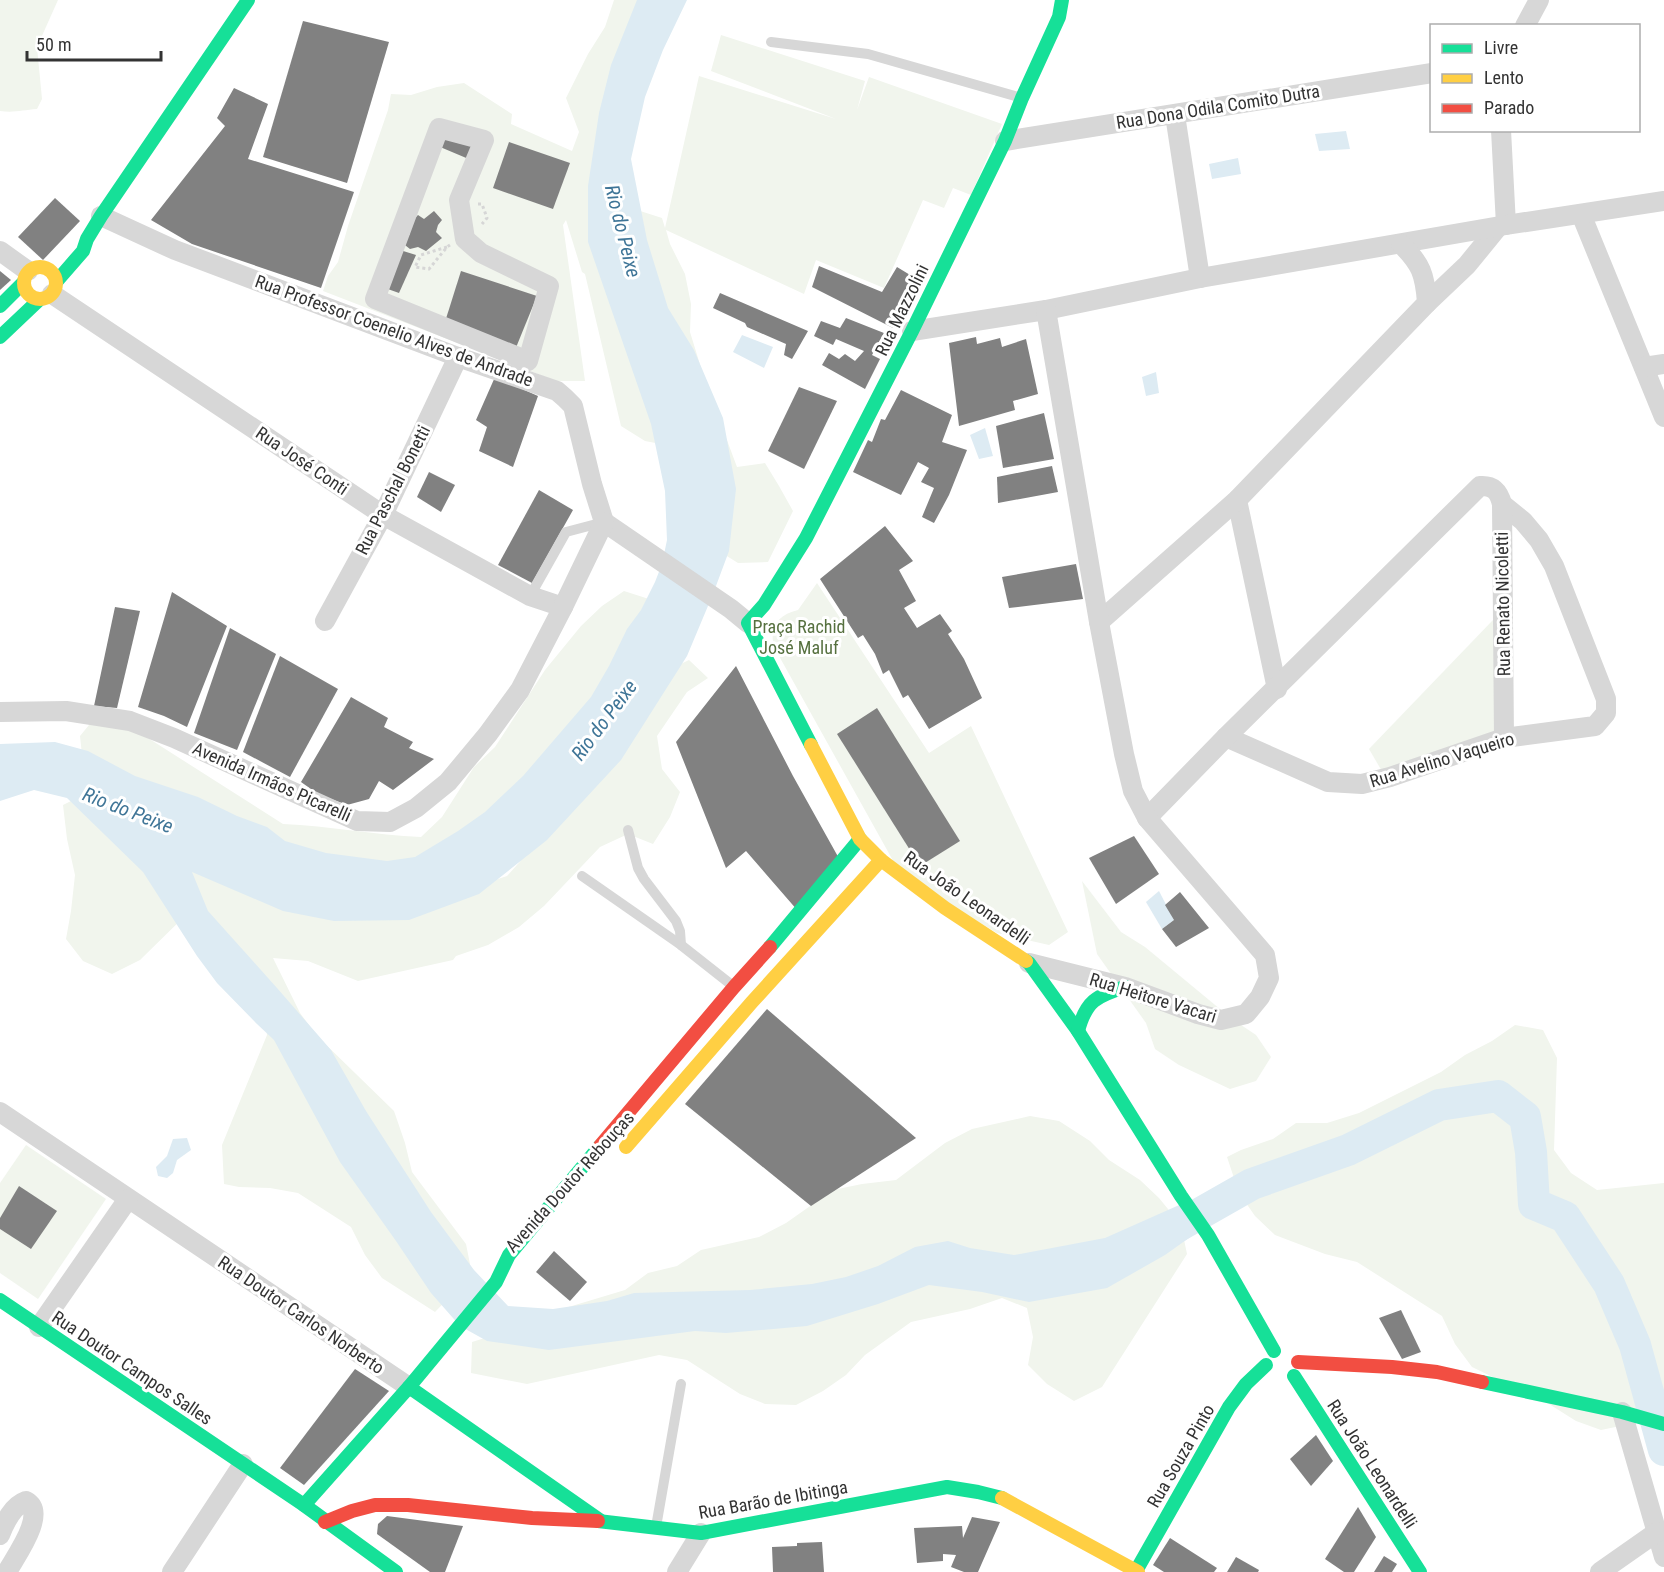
<svg xmlns="http://www.w3.org/2000/svg" width="1664" height="1572" font-family="'Roboto Condensed',sans-serif">
  <rect width="100%" height="100%" fill="#fff"/>
  <!-- green -->
  <g fill="#f1f5ed">
    <path d="M0 0H58L37 47 42 99 37 109C23 110 14 113 0 111Z"/>
    <path d="M614 0H654L616 88 634 209 662 218 665 228 699 76 836 119 711 71 721 35 865 81 857 110 869 77 1002 124 971 195 953 188 944 208 923 200 884 288 816 260 804 294 666 230 670 244 685 274 691 304 690 332 706 384 737 467 765 463 779 486 793 511 768 562 738 563 714 548 671 446 645 441 621 426 585 274 582 272 566 220 563 225 585 381H556L323 291 328 276 338 262 348 226 388 110 391 94 411 95 437 87 464 83 512 114 511 124 572 151 579 132 566 98 588 54 605 27Z"/>
    <path d="M817 583 929 753 971 726 1068 932 1049 945 997 933 901 875 774 647C769 626 778 615 798 610Z"/>
    <path d="M624 591 652 600 643 653 443 897 507 876 593 780 662 673 689 660 708 678 687 692 657 736 662 769 680 792 670 817 653 844 628 834 600 847 544 906 519 927 488 945 456 956 453 960 358 981 308 961 273 958 300 1013 317 1036 394 1111 405 1143 412 1172 466 1244 472 1274 435 1312 382 1278 365 1255 351 1227 298 1193 270 1188 239 1187 224 1184 222 1145 267 1035 263 1002 190 911 140 960 112 974 83 961 66 939 71 911 75 875 67 839 63 805 91 791 83 764 80 736 98 714 126 724 283 824C329 826 375 835 421 837L442 817 474 767 495 747 545 670 581 626 602 606Z"/>
    <path d="M1493 620 1498 734 1383 773 1369 749Z"/>
    <path d="M1082 881 1121 932 1145 947 1232 1019 1256 1035 1271 1057 1256 1081 1230 1089 1179 1065 1155 1049 1146 1023 1097 954Z"/>
    <path d="M1515 1025 1543 1030 1557 1058 1554 1150 1571 1173 1597 1190 1664 1183V1409L1658 1410 1630 1424 1601 1430 1576 1421 1549 1404 1472 1367 1455 1344 1442 1316 1357 1262 1325 1254 1275 1235 1255 1216 1239 1193 1227 1157 1241 1150 1273 1139 1296 1123H1327L1359 1113 1441 1072 1465 1055 1492 1041Z"/>
    <path d="M1030 1116 1059 1121 1090 1141 1109 1160 1140 1180 1159 1198 1181 1225 1187 1254 1102 1387 1074 1401 1047 1384 1028 1365 1033 1337 1027 1308 1002 1298 970 1309 911 1322 865 1355 846 1375 823 1391 796 1405 765 1404 740 1394 687 1360 659 1355 527 1384 471 1373 472 1342 504 1332 532 1318 625 1290 648 1273 677 1266 701 1250 759 1237 786 1223 833 1190 862 1184 896 1180 945 1143 972 1129Z"/>
    <path d="M26 1145 106 1199 38 1299 0 1273V1183Z"/>
  </g>
  <!-- water -->
  <g fill="#ddebf3">
    <path d="M637 0H687L663 50 645 97 631 159 647 240 668 308 694 350 723 418 736 489 729 551 713 594 687 656 621 760 547 840 479 894 409 920 334 921 283 911 192 872 208 911 277 988 331 1050 366 1111 431 1212 474 1270 508 1306 553 1309 607 1301 634 1293 750 1290 812 1284 846 1277 878 1266 915 1247 948 1241 970 1248 1014 1255 1105 1238 1186 1202 1203 1228 1165 1255 1107 1288 1029 1302 982 1292 929 1285 878 1304 807 1326 726 1333 695 1331 549 1350 487 1341 460 1326 431 1293 396 1241 340 1162 274 1040 257 1024 217 983 197 956 143 872 67 798 34 790 0 801V744L55 742 88 751 135 776 198 797 237 816 267 827 285 841 326 853 387 861 415 857 458 831 485 812 523 776 591 697 609 666 627 629 641 610 655 582 662 564 667 540 665 491 651 424 588 242V186L599 113 611 65Z"/>
    <path d="M1346 131 1350 149 1319 151 1315 134Z"/>
    <path d="M1238 158 1241 174 1212 179 1209 164Z"/>
    <path d="M742 335 773 347 764 368 733 352Z"/>
    <path d="M1156 372 1159 393 1146 396 1142 377Z"/>
    <path d="M985 428 993 456 979 459 970 435Z"/>
    <path d="M1159 891 1174 920 1162 929 1146 902Z"/>
    <path d="M187 1138 191 1150 177 1160 173 1173 167 1178 158 1176 156 1167 167 1156 173 1139Z"/>
  </g>
  <g fill="none" stroke-linecap="round" stroke-linejoin="round">
    <!-- river -->
    <path stroke="#ddebf3" stroke-width="32" d="M1171 1230 1252 1184 1348 1150 1439 1105 1498 1096 1525 1117 1531 1152 1534 1204 1565 1217 1609 1284 1635 1345 1664 1450"/>
  </g>
  <!-- building -->
  <g fill="#818181">
    <path d="M303 21 389 42 347 183 263 157Z"/>
    <path d="M234 88 268 104 248 159 354 192 321 288 192 244 151 220 225 126 217 118Z"/>
    <path d="M441 130 476 142 471 160 433 144Z"/>
    <path d="M509 142 570 163 553 209 493 188Z"/>
    <path d="M55 198 80 221 43 260 18 237Z"/>
    <path d="M434 211 442 220 438 225 436 232 442 238 426 251 418 247 410 249 401 242 410 234 407 226 418 215 424 219Z"/>
    <path d="M400 250 416 255 399 293 385 288Z"/>
    <path d="M819 266 882 292 897 267 920 281 893 328 812 287Z"/>
    <path d="M0 271 11 280 0 290Z"/>
    <path d="M461 271 537 296 515 350 444 325Z"/>
    <path d="M720 293 808 331 792 359 784 355 786 344 747 327 745 323 713 308Z"/>
    <path d="M846 318 884 333 872 355 880 359 865 389 822 365 829 353 839 359 845 354 855 361 864 351 836 339 833 345 814 336 821 321 840 328Z"/>
    <path d="M976 337 977 344 1000 338 1002 347 1026 339 1038 394 1013 401 1015 410 959 426 949 343Z"/>
    <path d="M495 377 538 396 513 467 479 451 487 427 476 420Z"/>
    <path d="M799 387 837 401 804 469 768 451Z"/>
    <path d="M901 390 952 415 942 442 967 450 949 495 934 523 922 517 934 488 921 482 929 468 918 462 901 495 853 472 868 440 872 442 881 419 885 420Z"/>
    <path d="M1044 413 1054 459 1003 468 996 426Z"/>
    <path d="M1052 466 1058 492 998 503 997 477Z"/>
    <path d="M429 472 455 485 441 512 417 497Z"/>
    <path d="M539 490 573 510 532 583 498 565Z"/>
    <path d="M885 526 913 561 899 570 916 601 904 608 917 628 940 614 952 631 948 634 964 659 982 698 929 729 908 695 903 698 889 670 883 674 875 654 863 635 858 638 820 579Z"/>
    <path d="M1076 564 1083 599 1009 608 1002 577Z"/>
    <path d="M172 592 227 626 187 727 164 716 138 707Z"/>
    <path d="M115 607 140 611 117 708 94 706Z"/>
    <path d="M230 628 276 654 237 750 194 733Z"/>
    <path d="M280 656 338 689 290 777 243 752Z"/>
    <path d="M736 666 793 776 841 862 798 911 746 851 726 868 676 742Z"/>
    <path d="M351 697 388 718 384 727 413 742 409 748 434 759 393 790 379 781 369 799 347 805 318 794 301 782Z"/>
    <path d="M877 708 960 841 920 866 837 734Z"/>
    <path d="M1134 836 1159 874 1116 904 1089 858Z"/>
    <path d="M1180 892 1209 928 1176 947 1162 929 1174 920 1165 905Z"/>
    <path d="M767 1009 916 1138 811 1206 685 1104Z"/>
    <path d="M19 1186 57 1211 31 1249 0 1229V1218Z"/>
    <path d="M554 1251 587 1282 570 1301 536 1272Z"/>
    <path d="M1401 1310 1421 1352 1402 1359 1379 1318Z"/>
    <path d="M355 1369 389 1391 304 1485 280 1468Z"/>
    <path d="M1316 1435 1333 1461 1311 1486 1290 1459Z"/>
    <path d="M1358 1507 1376 1537 1354 1572H1344L1325 1559Z"/>
    <path d="M387 1516 463 1526 445 1572H430L377 1534 378 1524Z"/>
    <path d="M972 1517 1000 1522 978 1572H964L951 1567 956 1555 943 1554V1561L917 1563 914 1528 962 1526 963 1538Z"/>
    <path d="M1170 1538 1217 1568 1214 1572H1164L1153 1565Z"/>
    <path d="M822 1542 824 1572H773L772 1547 797 1546V1543Z"/>
    <path d="M1384 1556 1397 1564 1392 1572H1374Z"/>
    <path d="M1236 1557 1259 1570 1258 1572H1227Z"/>
  </g>
  <g fill="none" stroke-linecap="round" stroke-linejoin="round">
    <!-- path -->
    <g stroke="#d6d6d6" stroke-width="3" stroke-dasharray="3 3" stroke-linecap="butt">
      <path d="M478 204H482L487 218 482 224"/>
      <path d="M447 247 421 255 415 267 429 269 447 247 450 245"/>
    </g>
    <!-- lane -->
    <g stroke="#d7d7d7" stroke-width="10">
      <path d="M771 42 868 54 1022 98"/>
      <path d="M530 596 566 532 604 522"/>
      <path d="M628 830 638 868 644 879 676 921 680 931 681 945"/>
      <path d="M582 876 681 945 733 986"/>
      <path d="M656 1527 681 1384"/>
    </g>
    <!-- street -->
    <g stroke="#d7d7d7" stroke-width="20">
      <path d="M1525 26 1539 0"/>
      <path d="M1175 115 1200 278"/>
      <path d="M439 128 484 140 459 200 465 239 481 253 549 286 528 361 375 299Z"/>
      <path d="M1501 130 1506 225"/>
      <path d="M1005 141 1432 73"/>
      <path d="M1581 214 1664 417"/>
      <path d="M101 216 175 250 458 357 557 391 565 398 573 406 592 484 604 522"/>
      <path d="M0 251 28 271"/>
      <path d="M52 294 383 515 530 596 563 607"/>
      <path d="M1427 303 1467 265 1498 227"/>
      <path d="M912 331 1046 310 1200 278 1506 225 1664 201"/>
      <path d="M1644 367 1664 364"/>
      <path d="M1237 500 1277 689"/>
      <path d="M604 522 731 609 748 623"/>
      <path d="M325 621 383 515 458 357"/>
      <path d="M1099 622 1237 500 1427 303C1425 274 1421 264 1401 244"/>
      <path d="M0 712 66 711 130 721 174 738 357 821 390 822 416 808 448 782 488 734 520 690 563 607 604 522"/>
      <path d="M1226 737 1328 782 1362 784 1390 777 1504 738 1595 726 1606 713V699L1554 566 1539 540 1523 521 1502 504"/>
      <path d="M1147 818 1226 737 1480 486C1494 485 1499 492 1502 504L1504 738"/>
      <path d="M1029 963 1125 987 1198 1014 1221 1020 1246 1014 1260 997 1269 978 1265 955 1147 818 1133 791 1124 754 1099 622 1046 310"/>
      <path d="M0 1112 409 1387"/>
      <path d="M39 1327 128 1199"/>
      <path d="M1622 1412 1664 1557"/>
      <path d="M0 1535C5 1522 12 1506 26 1501 48 1513 15 1557 7 1572"/>
      <path d="M172 1572 243 1464"/>
      <path d="M677 1572 701 1533"/>
      <path d="M1600 1572 1657 1532"/>
    </g>
    <!-- fast -->
    <g stroke="#16e098" stroke-width="14">
      <path d="M56 282 83 251 87 239 101 216 248 0"/>
      <path d="M0 306 23 283"/>
      <path d="M0 337 40 299"/>
      <path d="M811 745 748 623 764 605 806 538 912 331 1005 141 1022 98 1059 17 1062 0"/>
      <path d="M770 947 860 839"/>
      <path d="M1026 961 1029 963 1078 1031 1181 1196 1208 1235 1274 1351"/>
      <path d="M1078 1031C1086 1001 1096 996 1125 987"/>
      <path d="M0 1300 304 1505 396 1572"/>
      <path d="M1294 1376 1420 1572"/>
      <path d="M1482 1382 1622 1412 1664 1424"/>
      <path d="M409 1387 601 1521"/>
      <path d="M304 1505 409 1387 496 1282 509 1255 600 1146"/>
      <path d="M598 1521 701 1533 947 1487 978 1492 1002 1498"/>
      <path d="M1136 1571 1229 1407 1246 1384 1266 1365"/>
    </g>
    <!-- slow -->
    <g stroke="#ffcf43" stroke-width="14">
      <circle cx="40" cy="283" r="16"/>
      <path d="M811 745 860 839 881 860 945 908 1026 961"/>
      <path d="M626 1147 752 1002 881 860"/>
      <path d="M1002 1498 1138 1572"/>
    </g>
    <!-- jam -->
    <g stroke="#f24e42" stroke-width="14">
      <path d="M600 1146 734 987 770 947"/>
      <path d="M1298 1362 1392 1367 1437 1372 1482 1382"/>
      <path d="M325 1522 352 1511 375 1505H408L532 1518 598 1521"/>
    </g>
  </g>
  <g text-anchor="middle" stroke-width="6" stroke-linejoin="round" paint-order="stroke">
    <!-- street labels -->
    <g font-size="18" fill="#333" stroke="#fff">
      <text transform="translate(1218 107) rotate(-9)" y="6">Rua Dona Odila Comito Dutra</text>
      <text transform="translate(902 310) rotate(-64)" y="6">Rua Mazzolini</text>
      <text transform="translate(394 331) rotate(20)" y="6">Rua Professor Coenelio Alves de Andrade</text>
      <text transform="translate(302 461) rotate(34)" y="6">Rua José Conti</text>
      <text transform="translate(393 490) rotate(-63)" y="6">Rua Paschal Bonetti</text>
      <text transform="translate(1503 604) rotate(-91)" y="6">Rua Renato Nicoletti</text>
      <text transform="translate(1442 760) rotate(-17)" y="6">Rua Avelino Vaqueiro</text>
      <text transform="translate(272 782) rotate(24)" y="6">Avenida Irmãos Picarelli</text>
      <text transform="translate(967 898) rotate(35)" y="6">Rua João Leonardelli</text>
      <text transform="translate(1153 998) rotate(17)" y="6">Rua Heitore Vacari</text>
      <text transform="translate(570 1182) rotate(-48)" y="6">Avenida Doutor Rebouças</text>
      <text transform="translate(301 1315) rotate(34)" y="6">Rua Doutor Carlos Norberto</text>
      <text transform="translate(132 1368) rotate(34)" y="6">Rua Doutor Campos Salles</text>
      <text transform="translate(1181 1456) rotate(-60)" y="6">Rua Souza Pinto</text>
      <text transform="translate(1372 1464) rotate(57)" y="6">Rua João Leonardelli</text>
      <text transform="translate(773 1500) rotate(-10)" y="6">Rua Barão de Ibitinga</text>
    </g>
    <!-- park labels -->
    <g font-size="18" fill="#56703f" stroke="#fff">
      <text x="799" y="633">Praça Rachid<tspan x="799" dy="21">José Maluf</tspan></text>
    </g>
    <!-- water labels -->
    <g font-size="20" font-style="italic" fill="#3f7597" stroke="#fff">
      <text transform="translate(623 231) rotate(76)" y="7">Rio do Peixe</text>
      <text transform="translate(604 720) rotate(-53)" y="7">Rio do Peixe</text>
      <text transform="translate(128 810) rotate(21)" y="7">Rio do Peixe</text>
    </g>
  </g>
  <!-- legend -->
  <rect x="1430" y="24" width="210" height="108" fill="#ffffff" stroke="#adadad" stroke-width="1.5"/>
  <rect x="1442" y="44" width="30" height="9" fill="#16e098" stroke="#adadad" stroke-width="1.5"/>
  <text x="1484" y="54" font-size="18" fill="#333333">Livre</text>
  <rect x="1442" y="74" width="30" height="9" fill="#ffcf43" stroke="#adadad" stroke-width="1.5"/>
  <text x="1484" y="84" font-size="18" fill="#333333">Lento</text>
  <rect x="1442" y="104" width="30" height="9" fill="#f24e42" stroke="#adadad" stroke-width="1.5"/>
  <text x="1484" y="114" font-size="18" fill="#333333">Parado</text>
  <!-- scale -->
  <path d="M27 51v9h134v-9" fill="none" stroke="#333333" stroke-width="3"/>
  <text x="36" y="51" font-size="18" fill="#333333" stroke="#ffffff" stroke-width="4.5" paint-order="stroke">50 m</text>
</svg>
